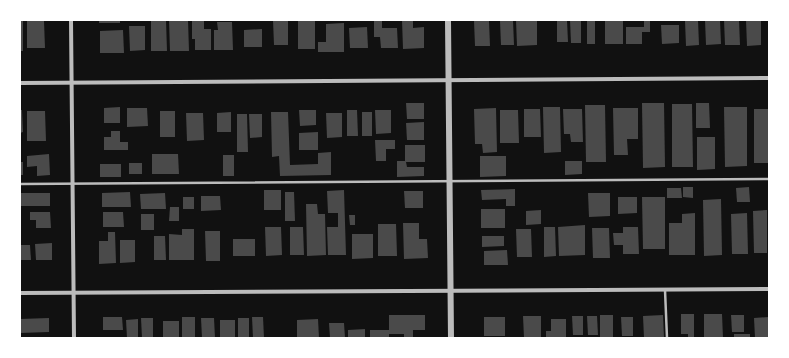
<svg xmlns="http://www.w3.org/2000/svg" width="789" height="358" font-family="Raleway,sans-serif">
  <rect width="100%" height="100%" fill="#111"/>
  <!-- building -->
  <g fill="#4a4a4a">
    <rect x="20" y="20" width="3" height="31"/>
    <rect x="99" y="20" width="21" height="3"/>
    <path d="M151 20H166L167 51H151Z"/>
    <path d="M169 20H188L189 51H170Z"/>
    <path d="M192 20H204V29H211V50H195V39H192Z"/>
    <path d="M273 20H288V45H274Z"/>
    <path d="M374 20H382V28H397L398 48H381L380 37H374Z"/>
    <path d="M402 20H413V28L424 27V48L403 49Z"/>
    <path d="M513 20 514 45H501L500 21Z"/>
    <path d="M516 20H537V45L517 46Z"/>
    <path d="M557 20H567L568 42H557Z"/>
    <path d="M570 20H581V43H571Z"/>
    <rect x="587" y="20" width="8" height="24"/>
    <rect x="605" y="20" width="18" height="24"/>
    <path d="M698 20 699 45 686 46 685 21Z"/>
    <path d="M705 20H720L721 44 706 45Z"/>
    <path d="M724 20H739L740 45H725Z"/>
    <path d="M746 20H761V45L747 46Z"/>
    <path d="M27 21H44L45 48H27Z"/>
    <rect x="298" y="21" width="17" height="28"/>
    <path d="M474 21H489L490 46H475Z"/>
    <path d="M644 21H650V32H642V44H626V27H644Z"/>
    <path d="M217 22H232L233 50H214V30H218Z"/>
    <path d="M344 23V52H318V42H326V24Z"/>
    <path d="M661 25H679V43L662 44Z"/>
    <path d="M129 26H145V50L130 51Z"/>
    <path d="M367 27 368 48H350L349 28Z"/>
    <path d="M262 29V47H244V30Z"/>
    <path d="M123 30 124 53H100V31Z"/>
    <path d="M406 103H424V119H407Z"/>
    <path d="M642 103H664L665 167 643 168Z"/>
    <path d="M696 103H709L710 128H696Z"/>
    <path d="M672 104H692L693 167H672Z"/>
    <path d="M585 105H605L606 162H586Z"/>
    <path d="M120 107V123H104V108Z"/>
    <path d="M543 107H560L561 152 544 153Z"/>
    <path d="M724 107H747V166L725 167Z"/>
    <path d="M127 108H147L148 126 127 127Z"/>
    <path d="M496 108 497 152 483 153 482 144H475L474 109Z"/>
    <path d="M613 108H638V139H627L628 155H614Z"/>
    <path d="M524 109H540L541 137H524Z"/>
    <path d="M563 109H582L583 142H571L570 134H564Z"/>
    <rect x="754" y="109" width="15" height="54"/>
    <path d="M20 110H22L23 132 20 133Z"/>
    <path d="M299 110H316V125L300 126Z"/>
    <path d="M347 110H357L358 136H347Z"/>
    <path d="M375 110H391V133L376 134Z"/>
    <path d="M500 110H518L519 143H500Z"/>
    <path d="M27 111H45L46 141H27Z"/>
    <rect x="160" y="111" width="15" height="26"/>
    <path d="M231 112V132H217V113Z"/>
    <path d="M271 112H288L290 165 318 164V153L331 152V175L280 176 279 156 272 157Z"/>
    <rect x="362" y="112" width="10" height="24"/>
    <path d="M186 113H203L204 140 187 141Z"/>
    <path d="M326 113H342V137L327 138Z"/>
    <path d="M237 114H247L248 152H237Z"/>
    <path d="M249 114H262V137L250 138Z"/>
    <path d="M424 122V140H407L406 123Z"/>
    <path d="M111 131H120V142H128V150H104V137H111Z"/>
    <path d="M318 132V150H299V133Z"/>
    <path d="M697 137H715V169L697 170Z"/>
    <path d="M375 140H395V149H386V161H376Z"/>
    <path d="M405 145H425V162H406L407 167H424V176L397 177V161H405Z"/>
    <path d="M49 154 50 175 37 176V166L27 167V156Z"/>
    <path d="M152 154H178L179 174H152Z"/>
    <rect x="223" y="155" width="11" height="21"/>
    <path d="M480 156H506V176L480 177Z"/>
    <path d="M565 161H582V174L565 175Z"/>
    <rect x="20" y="162" width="3" height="13"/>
    <rect x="129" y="163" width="13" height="11"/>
    <rect x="100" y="164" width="21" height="13"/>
    <path d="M683 187H693V198L683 197Z"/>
    <path d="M749 187 750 202H737L736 188Z"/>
    <path d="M667 188H681L682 198H667Z"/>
    <path d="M515 189V206H506V199L482 200 481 190Z"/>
    <rect x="264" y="190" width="17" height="20"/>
    <path d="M344 190 346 255H328L327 227H338V213H328L327 191Z"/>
    <path d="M404 191H423V208H405Z"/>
    <path d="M130 192 131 207H102V193Z"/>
    <path d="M285 192H294L295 221H285Z"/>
    <rect x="20" y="193" width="30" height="13"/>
    <path d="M165 193 166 209H141L140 194Z"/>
    <path d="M588 193H610V216L589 217Z"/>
    <path d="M201 196H220L221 210 201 211Z"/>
    <rect x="183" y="197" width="11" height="12"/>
    <path d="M618 197H637V213L618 214Z"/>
    <path d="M642 197H665V249H643Z"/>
    <path d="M721 199 722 255 704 256 703 200Z"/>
    <path d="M306 204H317L318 214H325L326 255 307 256Z"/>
    <path d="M170 207H179V221H169Z"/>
    <rect x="481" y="209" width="24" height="19"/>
    <path d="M541 210V224L526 225V211Z"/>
    <path d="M767 210V253H754L753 211Z"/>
    <path d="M30 212H50L51 228H36V220H30Z"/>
    <path d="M103 212H123L124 227H103Z"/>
    <path d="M695 213V255H669V223H682V214Z"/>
    <path d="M747 213 748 254H732L731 214Z"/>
    <rect x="141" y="214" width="13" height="16"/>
    <path d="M349 215H355V225H350Z"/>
    <path d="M403 223H419V239H427L428 258 404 259Z"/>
    <path d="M378 224H396L397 256H378Z"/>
    <path d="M585 225V255L559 256 558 227Z"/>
    <path d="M265 227H281L282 255 266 256Z"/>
    <path d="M290 227H303L304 255H290Z"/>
    <path d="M544 227H555L556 256 544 257Z"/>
    <path d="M623 227H638L639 254H623V245H614L613 233H623Z"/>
    <path d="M592 228H609L610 258H593Z"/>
    <path d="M182 229H194V260H169V234L182 235Z"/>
    <path d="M516 229H531L532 257H517Z"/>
    <path d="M205 231H220V261H206Z"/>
    <path d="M108 232H115L116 263 99 264V241H108Z"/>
    <path d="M352 234H373V258L352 259Z"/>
    <path d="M154 236H165L166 260H154Z"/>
    <path d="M482 236H504V246L482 247Z"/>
    <rect x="233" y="239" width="22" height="17"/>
    <path d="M120 240H135V262L120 263Z"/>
    <path d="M52 243V260H36L35 244Z"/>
    <path d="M20 245H30L31 260H20Z"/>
    <path d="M507 250 508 265H484V251Z"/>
    <path d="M681 314H694V338H688V334H681Z"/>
    <path d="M704 314H722L723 338H704Z"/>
    <path d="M389 315H425V330H413V338H404V334H389V338H370V330H389Z"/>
    <rect x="600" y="315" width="13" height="23"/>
    <path d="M663 315 664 338H644L643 316Z"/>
    <path d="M731 315H744V332H732Z"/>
    <path d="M523 316H541V338H524Z"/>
    <path d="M572 316H583V335H573Z"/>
    <path d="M587 316H597L598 335H588Z"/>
    <path d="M103 317H122L123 330H103Z"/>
    <rect x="182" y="317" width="13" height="21"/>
    <path d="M252 317H263L264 338H253Z"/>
    <rect x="484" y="317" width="21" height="19"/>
    <path d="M621 317H633V336H622Z"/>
    <path d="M769 317V338H755L754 318Z"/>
    <path d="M49 318V332L20 333V319Z"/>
    <path d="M141 318H153V338H142Z"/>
    <path d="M201 318H214L215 338H202Z"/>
    <rect x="238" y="318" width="11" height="20"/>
    <path d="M138 319V338H127L126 320Z"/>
    <path d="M318 319 319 338H297V320Z"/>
    <path d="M551 319H566V338H546V331H551Z"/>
    <rect x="220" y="320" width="15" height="18"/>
    <rect x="163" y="321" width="16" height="17"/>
    <path d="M329 323H344L345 338H330Z"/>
    <path d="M365 329V338H348V330Z"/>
    <rect x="734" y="334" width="16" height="4"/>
  </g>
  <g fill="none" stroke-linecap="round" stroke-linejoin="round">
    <!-- service -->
    <g stroke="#bcbcbc" stroke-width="2.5">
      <path d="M20 184 769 179"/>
      <path d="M665 290 667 338"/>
    </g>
    <!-- minor -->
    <g stroke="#bcbcbc" stroke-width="4">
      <path d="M71 20 74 338"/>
      <path d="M20 83 769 78"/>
      <path d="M20 293 769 289"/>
    </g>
    <!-- tertiary -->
    <path stroke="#bcbcbc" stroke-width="6" d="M448 20 451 338"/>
  </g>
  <!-- border -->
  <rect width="789" height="358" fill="none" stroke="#ffffff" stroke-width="42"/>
</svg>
